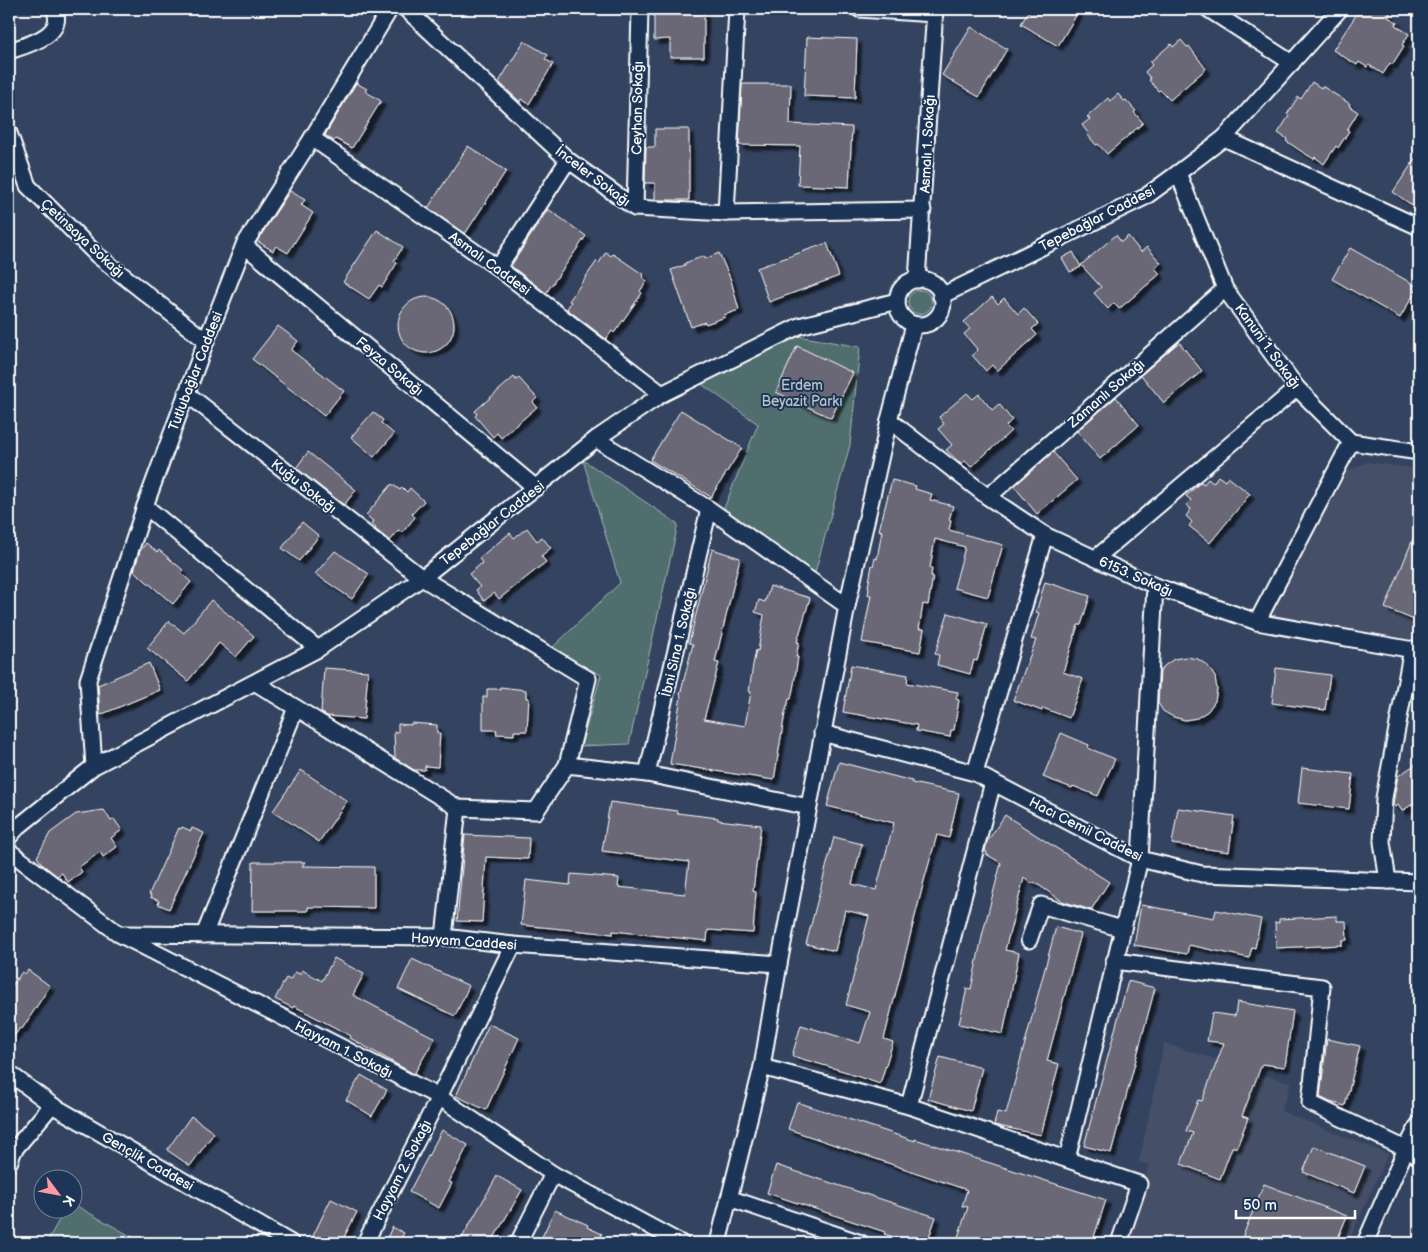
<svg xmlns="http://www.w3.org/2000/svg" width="1428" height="1252" font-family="'Balsamiq Sans',sans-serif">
  <defs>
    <filter id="shadow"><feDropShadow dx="4.5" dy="4.5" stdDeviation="1" flood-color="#0009"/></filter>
  </defs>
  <rect width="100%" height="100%" fill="#344460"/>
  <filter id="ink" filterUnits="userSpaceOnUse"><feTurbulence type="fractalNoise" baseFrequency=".02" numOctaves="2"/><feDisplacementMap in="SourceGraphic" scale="10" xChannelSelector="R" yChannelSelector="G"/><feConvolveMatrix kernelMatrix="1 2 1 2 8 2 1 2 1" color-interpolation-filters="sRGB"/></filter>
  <g filter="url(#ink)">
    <!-- built -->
    <g fill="#444f67">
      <path d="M1367 462 1419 469V642L1269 617 1347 472Z"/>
      <path d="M1164 1043 1291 1083 1281 1111 1388 1154 1348 1243H1123L1149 1165 1139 1162Z"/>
    </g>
    <!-- green -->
    <g fill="#506e6d" stroke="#a8b6b6">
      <circle cx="920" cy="302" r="12"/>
      <path d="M798 336 860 347 850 445 814 576 722 513 758 424 700 383Z"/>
      <path d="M583 460 678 524 629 744 581 746 601 675 551 649 620 583Z"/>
      <path d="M73 1204 143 1243H46L65 1210H72Z"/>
    </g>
    <!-- building -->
    <g fill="#6b6876" stroke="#fff" filter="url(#shadow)">
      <path d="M654 9H704V57H670V39L654 40Z"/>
      <path d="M1030 9H1080L1058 46 1021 24Z"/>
      <path d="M1360 9H1383L1391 14 1388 17 1397 22 1395 25 1409 34 1402 45 1404 46 1392 65 1390 63 1383 74 1369 65 1367 67 1359 62 1357 65 1333 50Z"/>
      <path d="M971 27 1007 49 979 97 942 75Z"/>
      <path d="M807 37 857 39 855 98 804 96Z"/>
      <path d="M1181 40 1187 47 1189 46 1206 69 1170 100 1160 90 1158 91 1149 80 1151 79 1145 72 1152 65 1150 62 1171 44 1173 47Z"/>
      <path d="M524 41 548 55 545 59 553 64 529 104 521 99 520 102 499 82Z"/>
      <path d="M1312 82 1321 88 1322 86 1350 104 1349 106 1358 112 1347 130 1349 131 1338 148 1336 146 1324 164 1315 157 1314 159 1304 153 1286 141 1287 139 1278 133 1289 116 1287 114 1298 97 1301 99Z"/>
      <path d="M356 83 367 89 365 91 381 101 352 148 336 139 334 141 325 135Z"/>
      <path d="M742 84H791L790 124 852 127 849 187 798 185 800 146 739 145Z"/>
      <path d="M1118 94 1124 101 1126 100 1136 111 1134 112 1143 123 1107 154 1098 144 1096 145 1087 134 1088 133 1082 125 1090 119 1087 117 1108 98 1110 101Z"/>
      <path d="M655 129H689V200H655V183H645L646 147H655Z"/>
      <path d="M468 146 506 171 465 234 428 208Z"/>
      <path d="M1419 153V210L1393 192Z"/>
      <path d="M290 191 305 200 301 205 313 213 288 253 276 246 273 251 257 241Z"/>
      <path d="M548 209 586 236 546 293 511 266Z"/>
      <path d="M377 230 403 247 394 261 397 263 382 287 379 285 369 299 343 282Z"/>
      <path d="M1116 235 1121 242 1128 236 1141 252 1147 247 1161 263 1155 268 1160 274 1119 309 1114 303 1108 309 1094 293 1101 287 1081 265Z"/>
      <path d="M827 243 839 276 769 302 757 268Z"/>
      <path d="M1350 248 1418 287 1400 318 1332 279Z"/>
      <path d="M606 252 611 256 613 254 644 275 642 277 647 281 640 291 642 293 624 319 614 333 612 331 606 339 567 309 571 302 569 301 597 261 599 263Z"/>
      <path d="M1073 252 1081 267 1070 272 1062 258Z"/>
      <path d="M719 253 731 280 739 310 724 315 725 317 706 324 705 322 691 327 671 270 685 265V263L704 256 705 259Z"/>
      <circle cx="426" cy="325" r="28"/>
      <path d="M992 297 998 304 1004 298 1018 314 1024 308 1038 324 1032 329 1037 335 997 371 992 365 986 371 972 355 978 350 964 334 970 329 964 322Z"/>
      <path d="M278 326 298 341 291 350 344 391 324 416 252 359Z"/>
      <path d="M1179 342 1202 371 1164 403 1141 375Z"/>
      <path d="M797 346 853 373 831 418 776 392Z"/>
      <path d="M514 377 516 380 519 378 537 398 533 402 537 407 501 438 497 433 493 437 475 416 477 414 475 411Z"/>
      <path d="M967 393 973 399 979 394 992 410 999 404 1012 420 1006 426 1011 431 971 467 965 461 961 464 946 450 952 445 938 429 944 424 939 417Z"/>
      <path d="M1116 397 1139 425 1100 459 1077 431Z"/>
      <path d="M681 410 742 448 711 497 650 460Z"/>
      <path d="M373 412 383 420 381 423 394 434 374 457 351 437Z"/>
      <path d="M308 452 356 490 344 505 296 468Z"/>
      <path d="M1053 452 1077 480 1037 514 1014 486Z"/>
      <path d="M1218 476 1225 481 1228 477 1250 494 1210 543 1189 526 1192 522 1186 516 1191 509 1186 505 1191 500 1186 496 1201 482 1204 484 1208 479 1213 483Z"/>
      <path d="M892 480 916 486 915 489 932 494 930 500 953 506 949 520 951 521 949 530 1003 545 988 597 954 588 965 547 935 539 930 568H932L931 576H933L928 605 923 604 919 629H924L920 652 862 642 871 595H868L869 587H868L872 565 873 566 875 558 877 559 882 531 879 530Z"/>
      <path d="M392 484 400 490 402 487 407 492 410 488 424 501 412 514 415 517 402 533 399 530 390 541 375 529 376 528 371 524 373 521 366 515Z"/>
      <path d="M302 522 319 536 299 561 282 548Z"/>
      <path d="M1419 524V622L1385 608Z"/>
      <path d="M527 528 537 541 542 537 551 548 541 556 546 562 499 599 494 593 484 601 476 590 480 587 469 574 482 563 479 558 510 533 514 538Z"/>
      <path d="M146 543 157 552 159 550 183 570 181 573 191 582 173 604 134 571 140 551Z"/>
      <path d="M712 549 740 558 715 662 719 663 704 719 745 726 751 692 749 691 753 665 756 650 758 651 764 615 755 612 759 600 765 602 770 586 810 598 797 642H799L796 657H798L794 684 791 699H789L785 713 774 780 670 764 681 696 680 695 693 644 689 643Z"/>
      <path d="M335 551 369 574 352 599 315 574Z"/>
      <path d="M1045 582 1090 596 1081 625H1078L1063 672 1083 679 1069 718 1043 708 1042 711 1013 700 1036 640 1031 639 1039 613 1036 612Z"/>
      <path d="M211 600 254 636 236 657 219 643 188 681 147 648 169 621 184 633Z"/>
      <path d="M948 613 987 624 977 661 974 660 970 674 937 665 939 655 935 654Z"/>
      <path d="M1186 657 1198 659 1208 666 1215 677 1217 689 1215 701 1208 711 1197 718 1185 720 1173 717 1163 711 1158 703 1160 672 1164 666 1174 659Z"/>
      <path d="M149 663 160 690 100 715 98 685Z"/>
      <path d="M851 665 908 675 907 683 958 692 956 699 959 700 954 730H951L950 737 916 731 917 725 843 712Z"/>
      <path d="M324 668 368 671 364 719 327 716 321 712Z"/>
      <path d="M1276 668 1330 675 1325 710 1272 703Z"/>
      <path d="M500 687 526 690V698H529L527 731H514V735L496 734 497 730H483V697H487V689H500Z"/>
      <path d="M411 723 437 725V733H440L438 767 425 766V770H414L395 758 394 732H398V724L411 725Z"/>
      <path d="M1061 733 1089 745 1088 748 1115 759 1098 796 1073 786 1072 788 1043 777Z"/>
      <path d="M839 762 912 781V783L959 793 949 838 937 835 924 881 884 1039 893 1042 880 1084 850 1074V1073L792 1056 801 1025 860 1043 870 1012 846 1005 869 916 845 910 835 951 806 944 834 837 862 844 852 884 876 890 894 823 827 806Z"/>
      <path d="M1419 762V800L1402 811 1398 805 1395 807 1393 804 1398 776Z"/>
      <path d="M1302 768 1353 774 1349 809 1298 803Z"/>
      <path d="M301 770 347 801 319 842 273 811Z"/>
      <path d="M610 802 677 811V813L718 818V820L761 825 753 891 756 892 753 933 708 930 707 941 613 931V934L521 925 526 880 570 885 571 874 619 878 618 887 685 894 689 862 602 851Z"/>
      <path d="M1178 808 1234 816 1229 852 1172 844Z"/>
      <path d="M104 810 111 821 114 819 122 830 111 838 117 847 103 857 100 852 79 867 82 872 68 882 62 873 57 876 43 865 37 857 50 833 76 814Z"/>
      <path d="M1005 815 1109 882 1091 910 1062 901 1034 882 1033 884 1024 878 1005 950 1019 953 1003 1034 959 1024 967 988 971 989 983 932 1001 863 986 854 987 852 985 851 987 842Z"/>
      <path d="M182 827 191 831 192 828 204 833 169 909 158 904 159 901 150 897 151 895 149 894 179 828 181 829Z"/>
      <path d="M465 835 529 838 528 859 486 857 482 922 457 921Z"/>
      <path d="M253 862H305L302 866 374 867V908L308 907V911H252Z"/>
      <path d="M1141 905 1214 918 1216 910 1261 919 1255 948 1252 947 1249 958 1189 945 1187 954 1134 945Z"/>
      <path d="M1337 916V921H1346L1347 940H1342V945L1276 948 1275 922 1279 923V919Z"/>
      <path d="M1056 927 1081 934 1047 1061 1059 1064 1041 1135 994 1125 997 1112 1006 1114Z"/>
      <path d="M334 958 364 974 353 995 435 1038 414 1074 350 1038 351 1036 294 1006 293 1008 275 999 286 978 290 980 295 972 300 974 302 970 322 981Z"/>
      <path d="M412 959 469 986 455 1016 398 989Z"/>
      <path d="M28 970 50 986 22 1029 20 1028 9 1043V990L22 972 25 974Z"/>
      <path d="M1128 981 1155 988 1111 1153 1084 1146Z"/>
      <path d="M1237 1002 1293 1011 1285 1067 1262 1064 1242 1116 1248 1118 1237 1147H1232L1220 1179 1181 1164 1193 1133 1186 1131 1198 1100 1202 1101 1224 1043 1207 1041 1212 1013 1235 1016Z"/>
      <path d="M489 1024 519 1038 486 1110 456 1096Z"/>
      <path d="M1327 1039 1360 1046 1345 1106 1330 1102 1320 1097Z"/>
      <path d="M940 1057 982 1068 971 1111 928 1099Z"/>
      <path d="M361 1075 387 1090 372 1116 346 1100Z"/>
      <path d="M797 1102 915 1141V1139L1106 1200 1092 1243H1083L1056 1235 1055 1243H956L968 1207 962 1206 967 1190 788 1129Z"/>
      <path d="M191 1116 214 1133 190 1166 167 1150Z"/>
      <path d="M442 1130 468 1145 449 1182 452 1183 439 1208 409 1192Z"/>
      <path d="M1314 1146 1365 1166 1354 1193 1303 1172Z"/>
      <path d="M776 1165 936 1217 927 1243H911L884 1234 885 1232 767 1193Z"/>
      <path d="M497 1176 522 1190 491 1243H459Z"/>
      <path d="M1264 1184 1347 1216 1336 1243H1240Z"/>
      <path d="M331 1199 357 1212 341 1243H323L312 1238Z"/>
      <path d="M555 1210 588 1225 587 1227 602 1234 598 1243H539Z"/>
      <path d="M392 1227 404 1233 399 1243H385Z"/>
    </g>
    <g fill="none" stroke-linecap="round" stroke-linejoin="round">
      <!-- minor casing -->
      <g stroke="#fff" stroke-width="19">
        <g id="minor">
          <path d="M406 9 568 160 635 208 726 213 923 210"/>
          <path d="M859 9 934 14"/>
          <path d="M1208 9 1292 63"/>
          <path d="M9 51C27 45 67 35 54 9"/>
          <path d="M9 133 28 186 97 255 206 341"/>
          <path d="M312 138 498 268 662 394"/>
          <path d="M1224 138 1419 227"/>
          <path d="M1178 173 1225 289 1297 388 1351 442 1419 452"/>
          <path d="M635 208 640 9"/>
          <path d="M726 213 737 9"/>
          <path d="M244 245 536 488"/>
          <path d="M498 268 568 160"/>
          <circle cx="920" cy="302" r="23"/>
          <path d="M917 280 935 9"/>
          <path d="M941 296 1145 197 1178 173 1224 138 1340 9"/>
          <path d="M186 393 422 578 588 679 567 765"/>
          <path d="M889 420 988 497 1045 535 1155 586 1257 622 1419 651"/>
          <path d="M596 439 709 509 847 606"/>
          <path d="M988 497 1225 289"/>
          <path d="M145 506 318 649"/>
          <path d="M1096 558 1297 388"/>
          <path d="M1257 622 1351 442"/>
          <path d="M256 683 458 808 536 811 567 765 647 774 809 807"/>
          <path d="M822 733 975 773 1140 859 1202 874 1419 882"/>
          <path d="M94 766 88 680 145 506 206 341 244 245 312 138 390 9"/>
          <path d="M975 773 1045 535"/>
          <path d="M647 774 709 509"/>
          <path d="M9 837 18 827 94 766 318 649 422 578 596 439 662 394 799 326 897 301"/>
          <path d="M9 851 119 934 439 1097 553 1174 681 1243"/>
          <path d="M1388 881 1382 842 1384 798 1412 649"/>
          <path d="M123 934 444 937 513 945 779 964"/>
          <path d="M204 935 296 708"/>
          <path d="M444 937 458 808"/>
          <path d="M1029 940 1041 905 1122 929"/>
          <path d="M1114 961 1322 987 1310 1103 1406 1149 1419 1157"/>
          <path d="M762 1067 909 1106 1139 1184 1119 1243"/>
          <path d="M9 1073 52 1105 291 1243"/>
          <path d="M909 1106 993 782"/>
          <path d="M14 1150 52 1105"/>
          <path d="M9 1151 14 1150 9 1163"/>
          <path d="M1067 1159 1140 859 1155 586"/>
          <path d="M729 1198 861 1243"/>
          <path d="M365 1243 439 1097 513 945"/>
          <path d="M518 1243 553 1174"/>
          <path d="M718 1243 762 1067 779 964 847 606 889 420 914 325"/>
          <path d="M1365 1243 1406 1149 1419 1124"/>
        </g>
      </g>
      <!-- minor -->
      <use href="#minor" stroke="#1d3557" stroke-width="15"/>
    </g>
  </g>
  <g text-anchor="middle" stroke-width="4" stroke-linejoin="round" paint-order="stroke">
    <!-- street labels -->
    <g font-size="14" fill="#fff" stroke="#1d3557">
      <text transform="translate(637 108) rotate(-89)" y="5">Ceyhan Sokağı</text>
      <text transform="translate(927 144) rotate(-87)" y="5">Asmalı 1. Sokağı</text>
      <text transform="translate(593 176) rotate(37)" y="5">İnceler Sokağı</text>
      <text transform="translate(1097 218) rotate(-27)" y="5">Tepebağlar Caddesi</text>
      <text transform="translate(83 238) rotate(43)" y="5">Çetinsaya Sokağı</text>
      <text transform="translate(490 263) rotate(36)" y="5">Asmalı Caddesi</text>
      <text transform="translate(1268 346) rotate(54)" y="5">Kanuni 1. Sokağı</text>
      <text transform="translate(390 366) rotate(40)" y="5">Feyza Sokağı</text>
      <text transform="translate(195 371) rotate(-69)" y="5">Tutlubağlar Caddesi</text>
      <text transform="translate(1106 393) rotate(-41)" y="5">Zamanlı Sokağı</text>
      <text transform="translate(304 486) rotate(38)" y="5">Kuğu Sokağı</text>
      <text transform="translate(492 523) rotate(-38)" y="5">Tepebağlar Caddesi</text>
      <text transform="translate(1136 576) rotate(24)" y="5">6153. Sokağı</text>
      <text transform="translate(678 642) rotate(-77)" y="5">İbni Sina 1. Sokağı</text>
      <text transform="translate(1086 829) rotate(27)" y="5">Hacı Cemil Caddesi</text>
      <text transform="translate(464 941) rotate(4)" y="5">Hayyam Caddesi</text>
      <text transform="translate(344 1049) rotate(27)" y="5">Hayyam 1. Sokağı</text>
      <text transform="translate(148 1161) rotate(30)" y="5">Gençlik Caddesi</text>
      <text transform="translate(402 1170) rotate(-63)" y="5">Hayyam 2. Sokağı</text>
    </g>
    <!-- park labels -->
    <g font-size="14" fill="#b9c5c5" stroke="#1d3557">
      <text x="802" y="390">Erdem<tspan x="802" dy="16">Beyazit Parkı</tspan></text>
    </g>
  </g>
  <!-- margin -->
  <rect width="1428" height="1252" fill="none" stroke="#1d3557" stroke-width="30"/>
  <rect x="15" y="15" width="1398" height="1222" fill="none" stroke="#fff" stroke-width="2" filter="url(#ink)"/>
  <!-- north arrow -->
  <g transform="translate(58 1194) rotate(122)"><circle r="24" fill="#1d3557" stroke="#77869a"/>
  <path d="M0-4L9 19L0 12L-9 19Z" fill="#ff9aa2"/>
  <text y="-8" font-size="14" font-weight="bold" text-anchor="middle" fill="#ffffff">K</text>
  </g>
  <!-- scale -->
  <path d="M1236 1210v8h119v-8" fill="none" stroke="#ffffff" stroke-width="2.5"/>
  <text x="1243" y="1210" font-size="15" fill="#ffffff" stroke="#1d3557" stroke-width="4" paint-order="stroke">50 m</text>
</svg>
